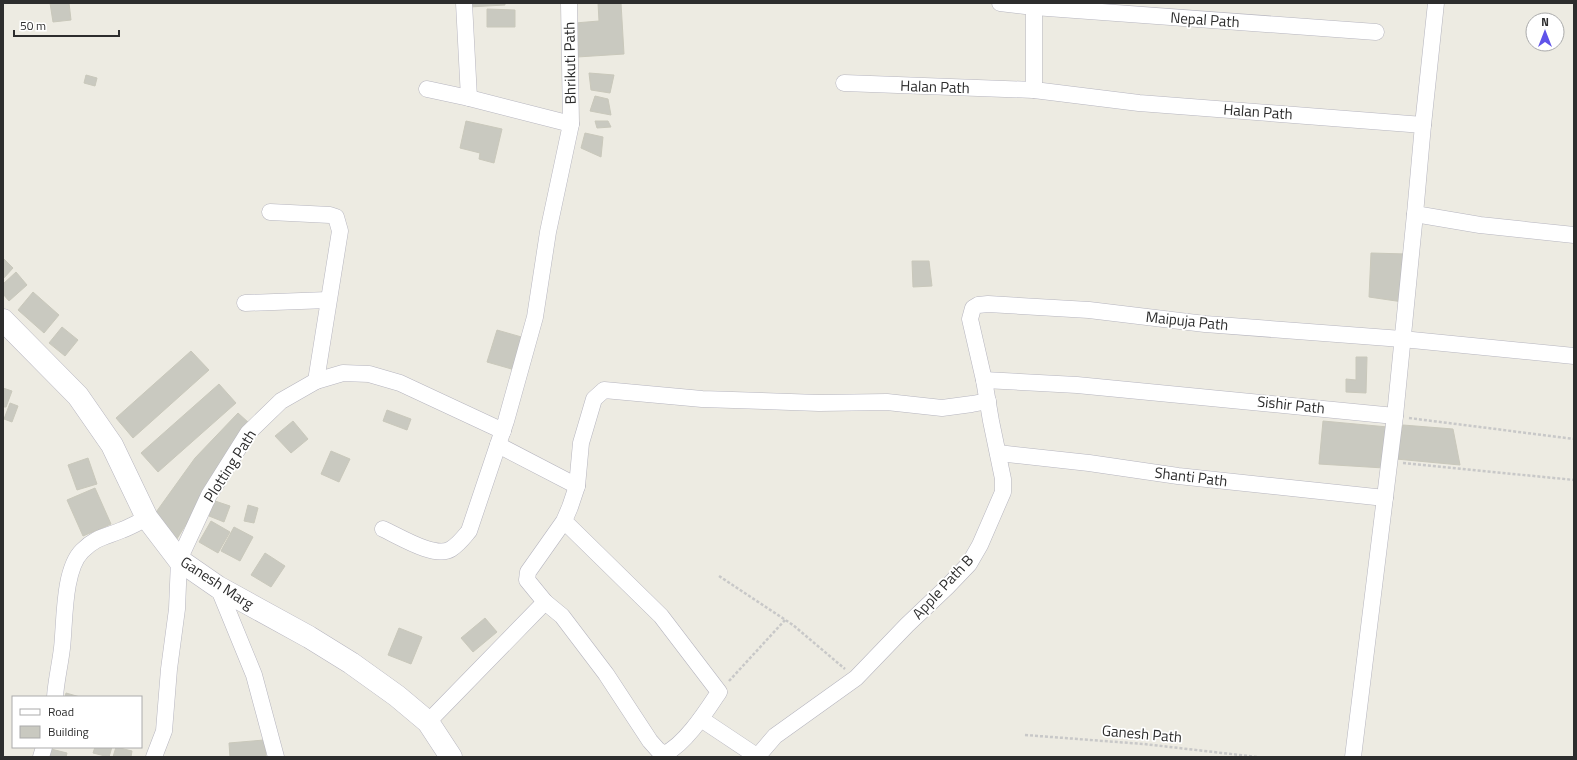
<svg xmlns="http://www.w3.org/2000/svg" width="1577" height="760" font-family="'Titillium Web',sans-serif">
  <rect width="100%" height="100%" fill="#edebe2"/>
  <!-- building -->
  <g fill="#c9c9c0" stroke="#c9c8bb">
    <path d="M50 3H69L71 20 53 22Z"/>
    <path d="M469 3H505V5L469 7Z"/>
    <path d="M598 3H621L624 54 577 57 575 23 599 21Z"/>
    <path d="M487 9 515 10V27H487Z"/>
    <path d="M589 73 614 75 610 93 591 90Z"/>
    <path d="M86 75 97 78 95 86 84 83Z"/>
    <path d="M595 96 608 99 611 115 590 111Z"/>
    <path d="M466 121 502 129 494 163 479 159 480 153 460 148Z"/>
    <path d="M595 121H608L611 127 597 128Z"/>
    <path d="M585 133 603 137 601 157 581 148Z"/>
    <path d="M1371 253 1406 254 1403 302 1369 297Z"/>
    <path d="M3 258 13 268 3 279Z"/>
    <path d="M912 261H929L932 286 913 287Z"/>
    <path d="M16 272 27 285 9 301 3 294V284Z"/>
    <path d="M33 292 59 315 44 333 18 310Z"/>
    <path d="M62 327 78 340 65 356 49 343Z"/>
    <path d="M497 330 525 338 515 370 487 362Z"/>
    <path d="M191 351 209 370 133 438 116 418Z"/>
    <path d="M1356 357H1367L1366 393 1346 392V379L1356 380Z"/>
    <path d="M219 384 236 403 158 472 141 453Z"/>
    <path d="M3 388 12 391 6 407H3Z"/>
    <path d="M10 403 18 406 12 422 4 419Z"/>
    <path d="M387 410 411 419 407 430 383 421Z"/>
    <path d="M238 413 249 423 175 542 154 515 195 458Z"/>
    <path d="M293 421 308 439 291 453 275 436Z"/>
    <path d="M1323 421 1388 427 1384 468 1319 464Z"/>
    <path d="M1403 425 1453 429 1460 465 1396 459Z"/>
    <path d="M331 451 350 459 339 482 321 474Z"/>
    <path d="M88 458 97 484 77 490 68 465Z"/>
    <path d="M95 488 111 524 83 536 67 500Z"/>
    <path d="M215 501 230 506 224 522 209 516Z"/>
    <path d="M248 505 258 508 254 523 244 521Z"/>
    <path d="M211 521 230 532 218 553 199 542Z"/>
    <path d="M234 527 253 537 240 561 221 551Z"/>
    <path d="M265 553 285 566 271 587 251 575Z"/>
    <path d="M485 618 497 632 473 652 461 638Z"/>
    <path d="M399 628 422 637 411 664 388 655Z"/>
    <path d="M66 693 80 697H65Z"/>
    <path d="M264 740 266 757H230L229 743Z"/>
    <path d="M95 747H112L109 757 93 753Z"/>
    <path d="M116 747 132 751 131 757H113Z"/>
    <path d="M51 749 67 753 66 757H49Z"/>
  </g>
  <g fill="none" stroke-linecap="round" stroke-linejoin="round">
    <!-- street casing -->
    <g stroke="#b6b5bf" stroke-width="17">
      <g id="street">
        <path d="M464 3 469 98"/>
        <path d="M1000 3 1034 7V90"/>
        <path d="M1034 7 1376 32"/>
        <path d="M844 83 1034 90 1139 103 1423 125 1415 214 1480 225 1574 235"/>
        <path d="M427 89 469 98 571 124"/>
        <path d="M1423 125 1436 3"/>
        <path d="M270 212 330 215 336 217 340 231 316 381"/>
        <path d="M245 303 328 300"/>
        <path d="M984 380 1077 385 1395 416 1415 214"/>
        <path d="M498 445 577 486"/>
        <path d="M998 453 1089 463 1178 476 1385 498"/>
        <path d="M564 521 661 616 719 692C707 710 685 745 664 754L658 750 650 741 606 674 562 616 545 602 527 580 528 572 564 521 570 507 577 486 581 443 594 399 604 390 702 399 819 403 887 402 942 408 972 404 988 401"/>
        <path d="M383 529C399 536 435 559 451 549 459 544 464 537 469 531L506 421 535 317 548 232 571 124 569 3"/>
        <path d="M218 587 254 675 276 757"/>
        <path d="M55 697C56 681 60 665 62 648 65 622 63 570 82 551 96 537 105 537 122 530 130 527 139 522 147 518"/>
        <path d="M701 719 758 757"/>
        <path d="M428 722 545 602"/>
        <path d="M41 757 44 747"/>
        <path d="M154 757 164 731 169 669 177 609 179 560 209 495 248 433 281 401 316 381 343 373 369 374 400 383 503 431"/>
        <path d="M757 757 775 736 856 678 907 625 947 587 969 564 980 545 1003 492V479L991 421 984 380 970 319 973 308 978 305 988 304 1089 310 1205 324 1402 339 1574 356"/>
        <path d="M1353 757 1395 416"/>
      </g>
    </g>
    <!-- secondary casing -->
    <g stroke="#b6b5bf" stroke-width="23">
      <path id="secondary" d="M3 320 78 396 112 445 147 518 179 560 218 587 309 637 351 663 397 696 428 722 451 757"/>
    </g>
    <!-- path -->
    <g stroke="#c8c8c8" stroke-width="2.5" stroke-dasharray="3 2" stroke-linecap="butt">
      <path d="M1409 418 1574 439"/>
      <path d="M1403 463 1574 480"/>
      <path d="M719 576 793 625 845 669"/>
      <path d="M729 681 785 620"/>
      <path d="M1025 735 1144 744 1257 757"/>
    </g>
    <!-- street -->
    <use href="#street" stroke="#fff" stroke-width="16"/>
    <!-- secondary -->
    <use href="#secondary" stroke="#fff" stroke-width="22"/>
  </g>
  <g text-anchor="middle" stroke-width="3.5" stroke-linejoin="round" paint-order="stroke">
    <!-- street labels -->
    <g font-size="15" fill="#2d2d2d" stroke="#fff">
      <text transform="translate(1205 20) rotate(4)" y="5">Nepal Path</text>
      <text transform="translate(570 63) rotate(-91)" y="5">Bhrikuti Path</text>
      <text transform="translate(935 87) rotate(2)" y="5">Halan Path</text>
      <text transform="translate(1258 112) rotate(4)" y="5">Halan Path</text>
      <text transform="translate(1187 321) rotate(6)" y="5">Maipuja Path</text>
      <text transform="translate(1291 405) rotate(6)" y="5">Sishir Path</text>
      <text transform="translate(230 466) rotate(-57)" y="5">Plotting Path</text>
      <text transform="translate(1191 477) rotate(7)" y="5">Shanti Path</text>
      <text transform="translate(217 583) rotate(33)" y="5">Ganesh Marg</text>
      <text transform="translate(943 587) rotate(-47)" y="5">Apple Path B</text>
      <text transform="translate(1142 734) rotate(5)" y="5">Ganesh Path</text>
    </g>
  </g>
  <!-- border -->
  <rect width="1577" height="760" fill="none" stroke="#2d2d2d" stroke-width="8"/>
  <!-- legend -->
  <rect x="12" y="696" width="130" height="52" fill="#ffffff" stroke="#ababab"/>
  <rect x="20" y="709" width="20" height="6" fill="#ffffff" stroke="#ababab"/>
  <text x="48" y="716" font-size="12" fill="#2d2d2d">Road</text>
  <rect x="20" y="726" width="20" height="12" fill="#c9c9c0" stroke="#ababab"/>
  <text x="48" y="736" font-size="12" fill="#2d2d2d">Building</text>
  <!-- north arrow -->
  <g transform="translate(1545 32)"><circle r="19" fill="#ffffff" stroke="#ababab"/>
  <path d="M0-3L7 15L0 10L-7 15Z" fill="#5f53e9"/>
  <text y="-6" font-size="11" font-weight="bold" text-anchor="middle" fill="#2d2d2d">N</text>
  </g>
  <!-- scale -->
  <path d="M14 30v6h105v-6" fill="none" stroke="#2d2d2d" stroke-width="2"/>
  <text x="20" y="30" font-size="12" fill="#2d2d2d" stroke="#ffffff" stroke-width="3" paint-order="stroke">50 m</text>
</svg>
